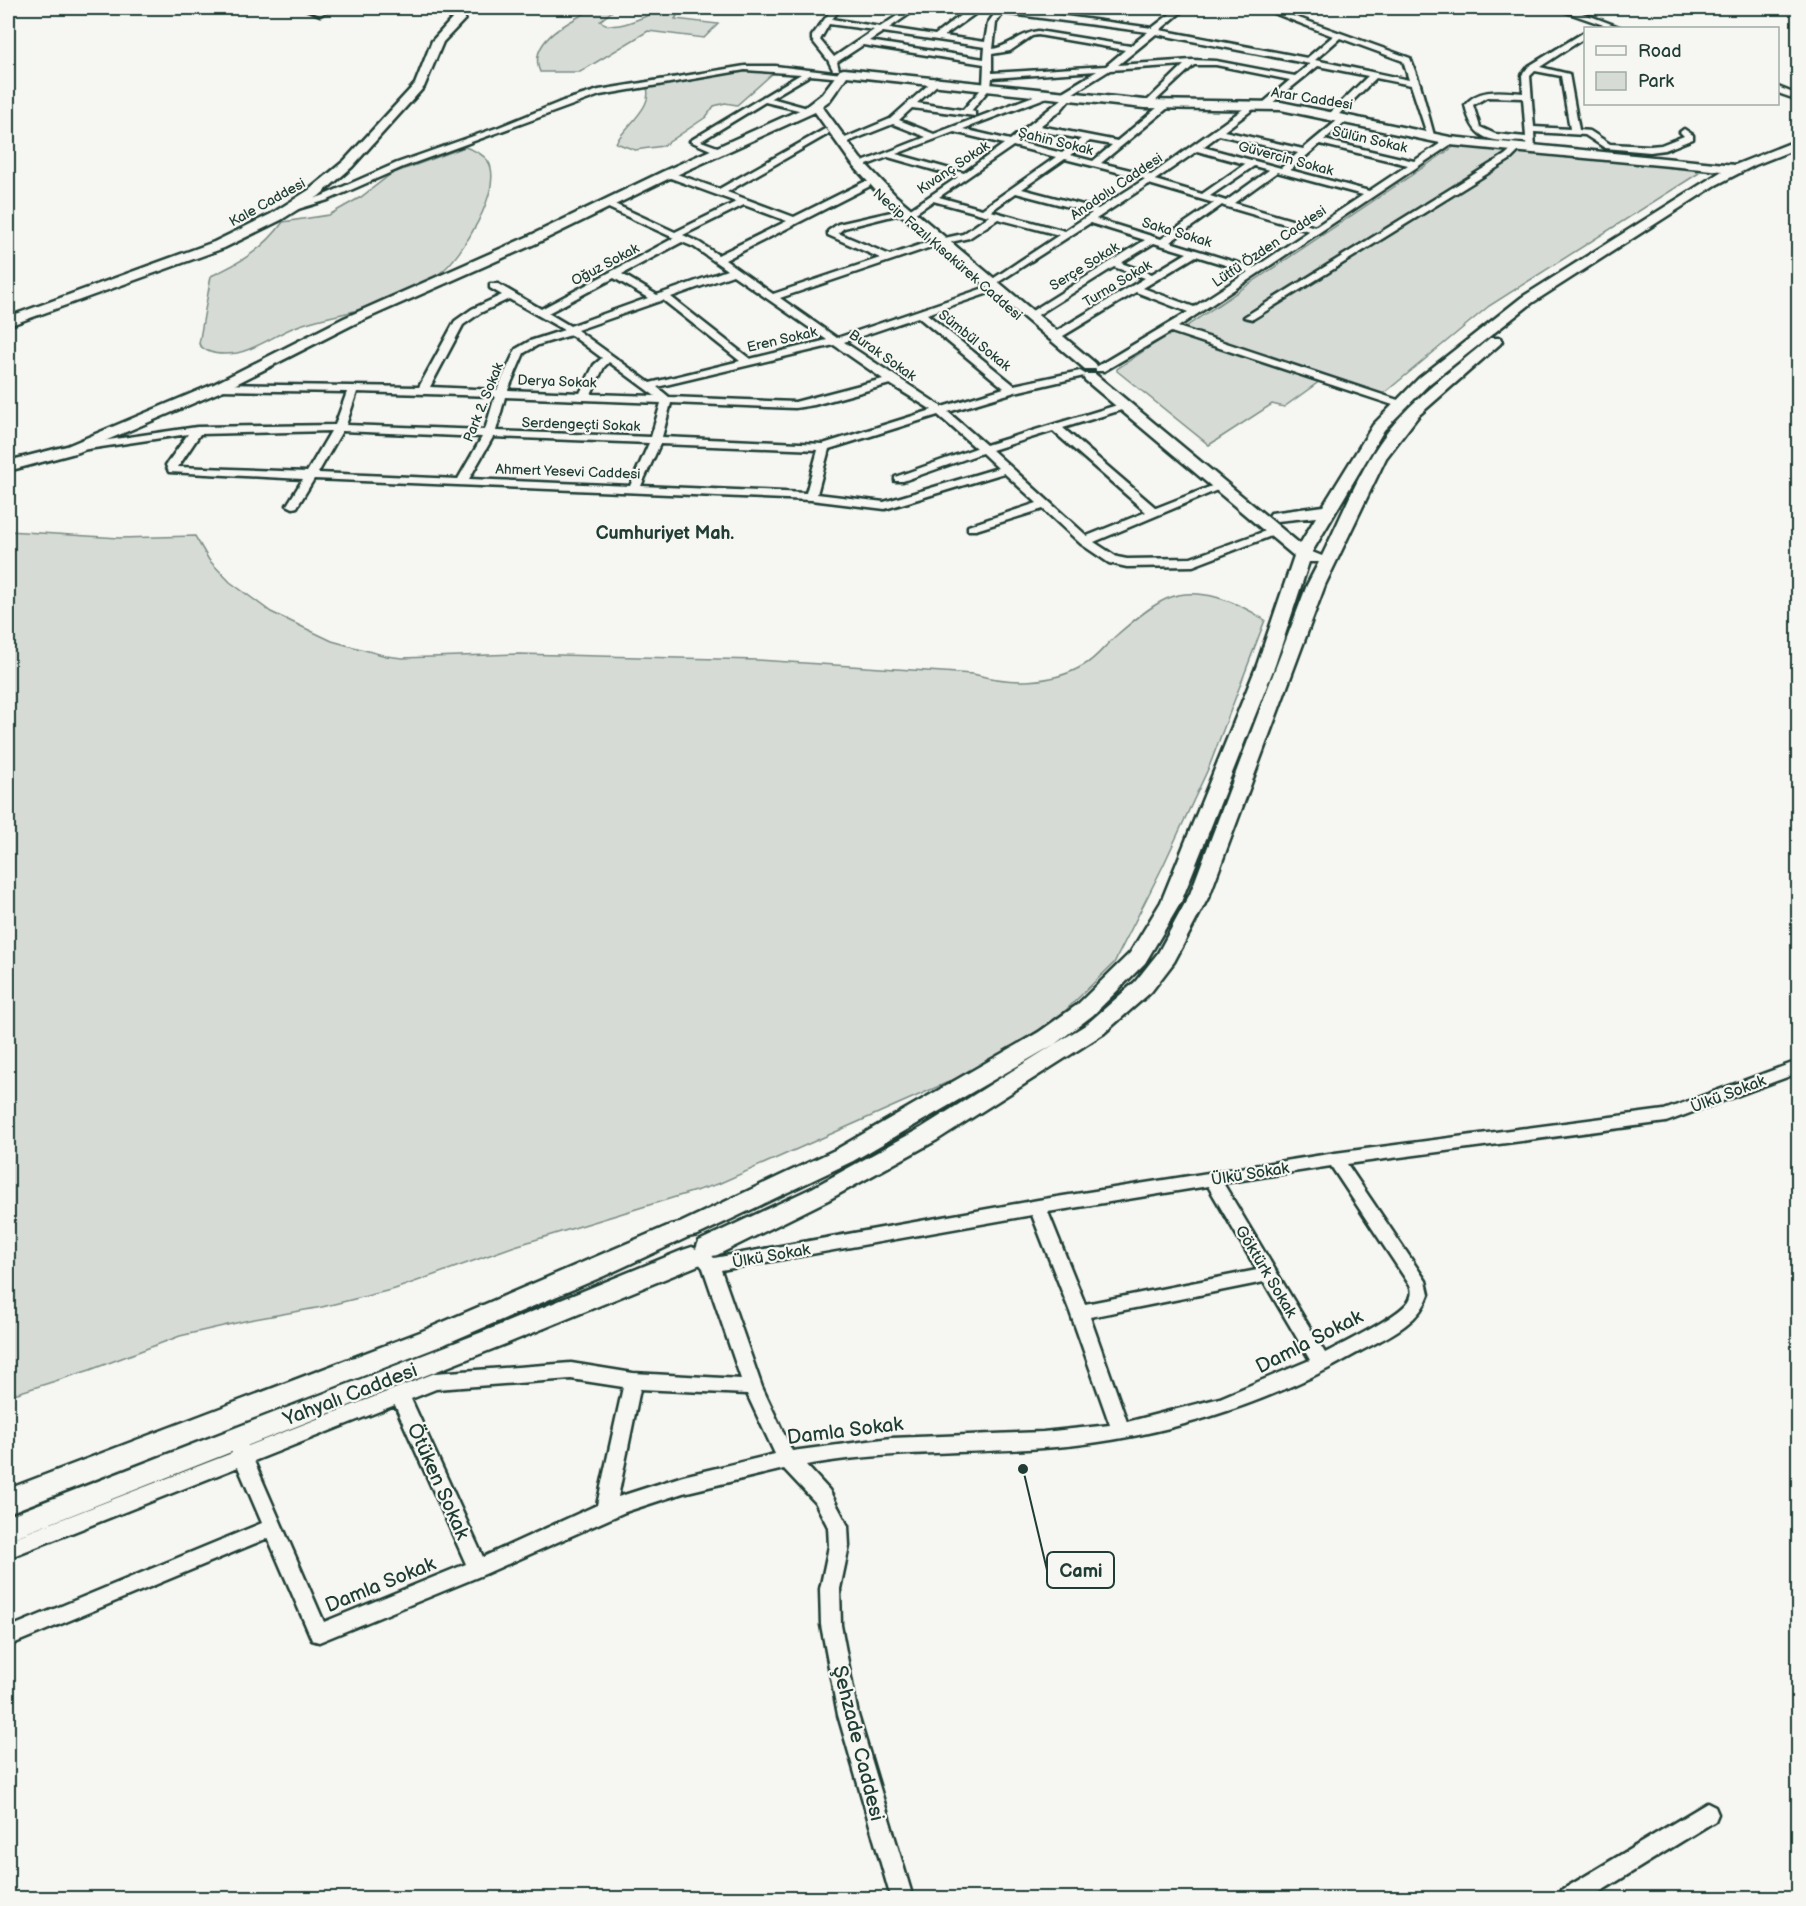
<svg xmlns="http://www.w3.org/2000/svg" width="1806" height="1906" font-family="'Balsamiq Sans',sans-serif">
  <rect width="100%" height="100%" fill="#f6f6f2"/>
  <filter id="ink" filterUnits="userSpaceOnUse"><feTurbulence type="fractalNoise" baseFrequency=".0167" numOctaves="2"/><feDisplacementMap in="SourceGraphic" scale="12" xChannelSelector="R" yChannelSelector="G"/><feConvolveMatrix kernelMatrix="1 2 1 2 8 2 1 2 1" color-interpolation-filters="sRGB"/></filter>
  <g filter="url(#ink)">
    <!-- green -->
    <g fill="#d6dbd6" stroke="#7a8c85" stroke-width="1.5">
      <path d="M595 8H616L600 21C622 37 655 4 682 8L675 19 718 24 704 38 648 31 580 72H540C526 40 573 20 595 8Z"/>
      <path d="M761 66 780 67 737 105 725 103 714 106 706 117 663 146 635 150 616 143C624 126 661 103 643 81L726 68Z"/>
      <path d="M1455 146 1692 169 1699 173 1489 306 1382 395 1181 330Z"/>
      <path d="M465 147C474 150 483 154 488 161 505 187 461 258 440 273 425 284 407 289 390 296 381 300 371 307 361 309 339 316 317 318 295 327 276 334 257 349 237 353 224 355 207 355 199 344L211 276C240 263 265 248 283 222L329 215 361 197 391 174Z"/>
      <path d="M1172 332 1320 381 1284 407 1272 404 1209 445 1117 371V369Z"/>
      <path d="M8 531 119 538 195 536 209 560 230 582 271 612 332 641 386 656 402 658 519 654 758 660 973 674C1009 684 1051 685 1084 665 1097 658 1106 644 1118 634 1132 622 1149 607 1166 599 1198 585 1238 602 1265 620L1209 767 1163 866 1114 963 1066 1010 998 1060 718 1184 515 1246 395 1289 322 1307 249 1320 180 1336 90 1370 8 1396Z"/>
    </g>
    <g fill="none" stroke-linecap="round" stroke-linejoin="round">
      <!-- street casing -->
      <g stroke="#1f3d34" stroke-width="5">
        <g id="street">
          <path d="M303 8 319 10 324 8H333L320 15Z"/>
          <path d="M833 8H841L832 19 880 27 909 8H918L889 28 935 35 970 8H1007L1152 28 1178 8H1186L1160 30 1307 58 1333 36 1261 8H1271L1410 58 1420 84 1435 139 1428 137 1411 85 1376 78 1335 118H1329V114L1368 76 1318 66 1266 108 1263 107V103L1290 80 1216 65H1194L1149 107 1145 104 1146 102 1184 65 1110 70 1070 95 1072 97 1061 110 1040 126 1117 141 1163 103H1169V107L1101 163 1151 175 1253 102 1256 103V107L1224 131 1303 149 1344 115 1347 116V120L1324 140 1414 161 1447 139H1453V143L1178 327 1404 402V406H1396L1171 332 1104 371H1096V367L1188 312 1136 292 1058 339H1050V335L1145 278 1114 267 1033 318 1024 316 1145 240 1090 223 991 287 986 284 988 282 1059 235 998 219 969 238 937 245 780 298 837 338 984 288H992V292L927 314 1014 385 1080 371 1085 374 1084 376 1015 392 948 412 986 445 1124 403 1128 404V408L1063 428 1156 508 1217 484H1225L1227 486 1094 542 1117 557 1127 559 1191 558 1271 529H1279V533L1193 566 1127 567 1109 563 1081 544 1043 509 976 530H968V526L1037 503 1004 473 885 509 811 500 314 479 297 507 293 508 287 505 303 479 169 472 166 465 188 434 81 450 75 447 81 444 197 427 335 425 347 392 219 390 214 387 219 384 419 387 455 321 472 309 502 295 490 288V284H498L541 309 674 238 604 206V202H610L675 232 736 202 665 176V172H671L719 189 825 129 829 132 828 134 727 192 794 217 864 182H870V186L725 260 773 294 880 258 828 235V231L838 224 900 210V214L844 228 838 233 890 255 931 241 963 234 989 216 933 201 911 216 903 214 958 177 888 157 859 168 855 165 926 137 893 124 845 143 838 141 890 119 936 78 939 79V83L917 103 963 110 983 87 984 64 863 45 837 62 839 70H833L828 60 812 40V36ZM979 11 996 12 988 23 985 42 944 36ZM1003 13 1148 32 1130 46 1038 31C1021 33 1010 46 993 49L996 23ZM829 24 874 30 834 57 820 40ZM883 32 985 47 984 59 869 41ZM1156 34 1310 64 1295 76 1216 61 1192 60 1118 65ZM1038 35 1125 50 1106 66 992 73V54L1010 51 1032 36ZM1340 38 1403 61 1409 80 1315 60ZM1097 71 1059 94 1058 96 1062 99 1010 140 963 129 1050 96V92H1044L934 134 899 120 912 108 975 116V112L971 111 991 87 992 78ZM1034 130 1081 139 1062 153 1018 142ZM954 132 1004 144 964 173 896 154ZM1219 135 1298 153 1281 168 1203 147ZM1090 141 1112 145 1093 161 1070 155ZM1320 144 1408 165 1369 191 1290 170ZM1013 146 1056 157 982 209 939 197ZM1197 151 1245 164 1202 194 1155 180ZM1065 159 1145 179 1098 209 1022 189ZM1254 166 1269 170 1226 201 1210 196ZM1277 172 1363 195 1315 227 1234 203ZM1149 184 1214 203 1161 239 1096 219ZM1016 193 1092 213 1065 231 991 211ZM744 205 787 221 718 255 700 243 683 235ZM1222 205 1224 206 1309 231 1254 268 1170 242ZM682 242 694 247 727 270 657 295 622 274ZM1154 243 1187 253 1152 274 1121 263ZM1196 256 1248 272 1194 307 1143 288ZM733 275 827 340 750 359 671 297ZM614 278 648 298 570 326 548 313ZM509 299 564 330 530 341 516 349 497 390 430 387 463 325 480 313ZM663 300 740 361 650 383 577 330ZM918 317 1004 388 942 407 844 342ZM571 335 602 358 594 365 580 393 508 390 524 353 538 345ZM834 345 883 379 795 402 669 397 657 387ZM609 362 655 396 591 394 604 367ZM890 384 932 410 823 444 662 437 671 403 795 408 814 405ZM357 392 495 396 485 430 346 425ZM505 397 661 403 651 437 496 431ZM938 415 976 448 895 477V481H903L982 453 998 468 884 502 817 494 829 449ZM331 431 307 472 178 467 200 434ZM342 431 482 437 458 479 318 473ZM1053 431 1146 512 1087 536 992 450ZM493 437 649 443 630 486 469 479ZM660 444 818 450 806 493 641 486Z"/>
          <path d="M1563 8H1569L1622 28H1612L1563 11Z"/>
          <path d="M1586 31V37L1540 67 1569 74 1579 130 1590 131 1610 144 1650 146 1661 145 1684 136 1680 132 1684 129 1693 135V139L1665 150 1650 152 1605 148 1585 135 1534 132 1535 149 1531 152 1527 149 1526 142C1491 140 1474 144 1465 105 1479 87 1503 92 1523 93L1522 75 1529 66ZM1535 71 1561 76 1570 129 1534 127 1530 76ZM1487 97 1523 98 1526 137 1495 134 1480 127 1473 105Z"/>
          <path d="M745 66H775L842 74 846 76 842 78 810 75 771 98 811 109V113L765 102 701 141 723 149 724 151 720 154 690 141 801 74 745 70 600 95 403 167 328 200 291 211 286 208 322 196 397 163 499 127 563 101 599 90Z"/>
          <path d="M1778 87 1798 95V100L1778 93Z"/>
          <path d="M1515 146 1522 148 1511 159 1253 319 1244 317 1505 155Z"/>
          <path d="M1798 1061V1073L1666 1122 1347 1164 1426 1281 1429 1294C1419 1325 1384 1338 1357 1353 1266 1405 1161 1438 1056 1447 972 1454 889 1450 806 1465L829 1490 848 1526 849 1546 840 1589 841 1625 858 1715 913 1898H891L838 1715 821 1625 820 1589 829 1546 828 1527 815 1502 784 1469 683 1493 625 1512 485 1574 319 1642 312 1640 268 1538 8 1646V1628L262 1523 238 1467 8 1558V1540L232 1453 226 1439 228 1433 235 1431 242 1433 248 1446 435 1373 571 1363 633 1373 741 1379 703 1268 692 1255 695 1250C704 1247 708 1251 714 1258L1038 1200 1335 1153 1664 1110ZM1331 1166 1411 1287C1412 1292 1412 1296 1409 1301 1398 1317 1344 1343 1325 1353L1223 1183ZM1208 1186 1257 1270 1085 1304 1048 1212ZM1032 1215 1070 1312 1110 1425 1043 1432 891 1438 792 1451 762 1387 721 1270ZM1264 1282 1310 1360 1220 1398 1127 1422 1090 1317ZM571 1379 623 1387 597 1505 483 1557 411 1399 436 1389ZM640 1389 747 1394 775 1454 683 1476 618 1497ZM395 1405 466 1564 324 1622 254 1461Z"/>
          <path d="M1707 1803 1715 1807 1718 1814 1715 1821 1590 1898H1559L1562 1890Z"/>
        </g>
      </g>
      <!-- secondary casing -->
      <g stroke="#1f3d34" stroke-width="5">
        <g id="secondary">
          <path d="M454 8H464L465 19 443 42 424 87 352 167 319 196 281 220 224 248 8 326V317L214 242 271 214 309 190 344 161 415 84 432 41 453 18Z"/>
          <path d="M844 69 1144 100 1281 102 1450 137 1735 165 1798 140V148L1755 165 1716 185 1532 303 1429 384 1384 430 1312 552 1322 556C1342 516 1359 470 1386 434 1414 397 1455 368 1490 338H1500L1502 341 1500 344 1419 415 1386 458 1325 585 1210 894 1174 962 1151 992 1103 1034 937 1140 828 1200 717 1255 708 1257 704 1256 701 1264 508 1343 8 1540V1516L490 1329 683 1250 692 1247 696 1249 699 1241 812 1188 921 1128 1087 1024 1135 982 1158 953 1190 894 1307 585 1319 562H1309L1275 665 1181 902 1145 963 1093 1015 1055 1044 853 1161 698 1235 688 1237 604 1276 438 1347 8 1513V1489L420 1332 670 1225 680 1223 837 1149 1039 1032 1077 1005 1130 953 1161 902 1257 665 1294 556 1085 380 1083 377 1085 374H1095L1300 544 1316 517 1277 521 1269 516 1271 513 1323 506 1373 425 1419 378 1522 297 1722 171 1450 145 1281 110 1144 108 847 76 830 100 822 106 860 158 896 196 1095 363 1097 366 1095 369H1085L886 202 852 164 815 112 672 177 537 243 354 324 224 390 79 452 8 471V461L67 446 214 384 344 318 527 237 664 171 804 108 822 94 840 70Z"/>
        </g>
      </g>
      <!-- street -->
      <use href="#street" fill="#f6f6f2" fill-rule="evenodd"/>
      <!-- secondary -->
      <use href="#secondary" fill="#f6f6f2" fill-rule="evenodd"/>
    </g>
  </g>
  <g text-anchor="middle" stroke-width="4.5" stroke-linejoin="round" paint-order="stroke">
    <!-- far-street labels -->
    <g font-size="14" fill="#1f3d34" stroke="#f6f6f2">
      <text transform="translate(1312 98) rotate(9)" y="5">Arar Caddesi</text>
      <text transform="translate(1370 139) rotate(13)" y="5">Sülün Sokak</text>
      <text transform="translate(1056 141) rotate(14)" y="5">Şahin Sokak</text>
      <text transform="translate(1286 158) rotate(15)" y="5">Güvercin Sokak</text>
      <text transform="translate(953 167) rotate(-34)" y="5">Kıvanç Sokak</text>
      <text transform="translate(1116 186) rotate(-34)" y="5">Anadolu Caddesi</text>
      <text transform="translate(267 202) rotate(-29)" y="5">Kale Caddesi</text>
      <text transform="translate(1177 232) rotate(17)" y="5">Saka Sokak</text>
      <text transform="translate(1269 246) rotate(-34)" y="5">Lütfü Özden Caddesi</text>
      <text transform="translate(948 254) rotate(41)" y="5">Necip Fazıl Kısakürek Caddesi</text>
      <text transform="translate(605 264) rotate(-28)" y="5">Oğuz Sokak</text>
      <text transform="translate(1084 266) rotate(-32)" y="5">Serçe Sokak</text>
      <text transform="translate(1117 283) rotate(-31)" y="5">Turna Sokak</text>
      <text transform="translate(782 339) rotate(-13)" y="5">Eren Sokak</text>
      <text transform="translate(975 340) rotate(39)" y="5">Sümbül Sokak</text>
      <text transform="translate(883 355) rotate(35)" y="5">Burak Sokak</text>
      <text transform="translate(557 381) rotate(2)" y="5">Derya Sokak</text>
      <text transform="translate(483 402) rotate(-68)" y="5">Park 2. Sokak</text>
      <text transform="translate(581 424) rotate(2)" y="5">Serdengeçti Sokak</text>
      <text transform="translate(568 471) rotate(2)" y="5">Ahmert Yesevi Caddesi</text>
    </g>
    <!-- street labels -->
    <g font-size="16" fill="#1f3d34" stroke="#f6f6f2">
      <text transform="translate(1728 1093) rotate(-21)" y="6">Ülkü Sokak</text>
      <text transform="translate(1250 1173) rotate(-9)" y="6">Ülkü Sokak</text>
      <text transform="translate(771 1255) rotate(-10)" y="6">Ülkü Sokak</text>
      <text transform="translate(1267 1271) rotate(59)" y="6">Göktürk Sokak</text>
    </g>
    <!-- far-district labels -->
    <g font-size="18" font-weight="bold" fill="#1f3d34" stroke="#f6f6f2">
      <text x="665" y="539">Cumhuriyet Mah.</text>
    </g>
    <!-- near-street labels -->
    <g font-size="20" fill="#1f3d34" stroke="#f6f6f2">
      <text transform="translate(1309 1341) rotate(-27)" y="7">Damla Sokak</text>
      <text transform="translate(350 1394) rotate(-21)" y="7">Yahyalı Caddesi</text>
      <text transform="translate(845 1430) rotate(-7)" y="7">Damla Sokak</text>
      <text transform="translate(439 1481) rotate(66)" y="7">Ötüken Sokak</text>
      <text transform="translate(380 1584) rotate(-22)" y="7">Damla Sokak</text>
      <text transform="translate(859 1743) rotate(76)" y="7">Şehzade Caddesi</text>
    </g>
  </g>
  <!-- callouts -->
  <path fill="none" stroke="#1f3d34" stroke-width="2" d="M1023 1469L1047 1570"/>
  <circle fill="#1f3d34" stroke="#f6f6f2" stroke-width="2" cx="1023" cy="1469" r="6"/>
  <rect fill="#f6f6f2" stroke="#1f3d34" stroke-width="2" x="1047" y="1552" width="67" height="36" rx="6"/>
  <g font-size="18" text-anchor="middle" font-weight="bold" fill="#1f3d34">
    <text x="1081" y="1577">Cami</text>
  </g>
  <!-- margin -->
  <rect width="1806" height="1906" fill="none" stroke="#f6f6f2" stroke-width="30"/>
  <rect x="15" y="15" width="1776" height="1876" fill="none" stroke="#1f3d34" stroke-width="2" filter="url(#ink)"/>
  <!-- legend -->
  <rect x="1584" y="27" width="195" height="78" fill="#f6f6f2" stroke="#a0aca6" stroke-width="1.5"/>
  <rect x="1596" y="46" width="30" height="9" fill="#f6f6f2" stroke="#a0aca6" stroke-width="1.5"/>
  <text x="1638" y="57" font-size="18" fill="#1f3d34">Road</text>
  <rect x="1596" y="72" width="30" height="18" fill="#d6dbd6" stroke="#a0aca6" stroke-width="1.5"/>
  <text x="1638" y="87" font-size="18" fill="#1f3d34">Park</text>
</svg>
